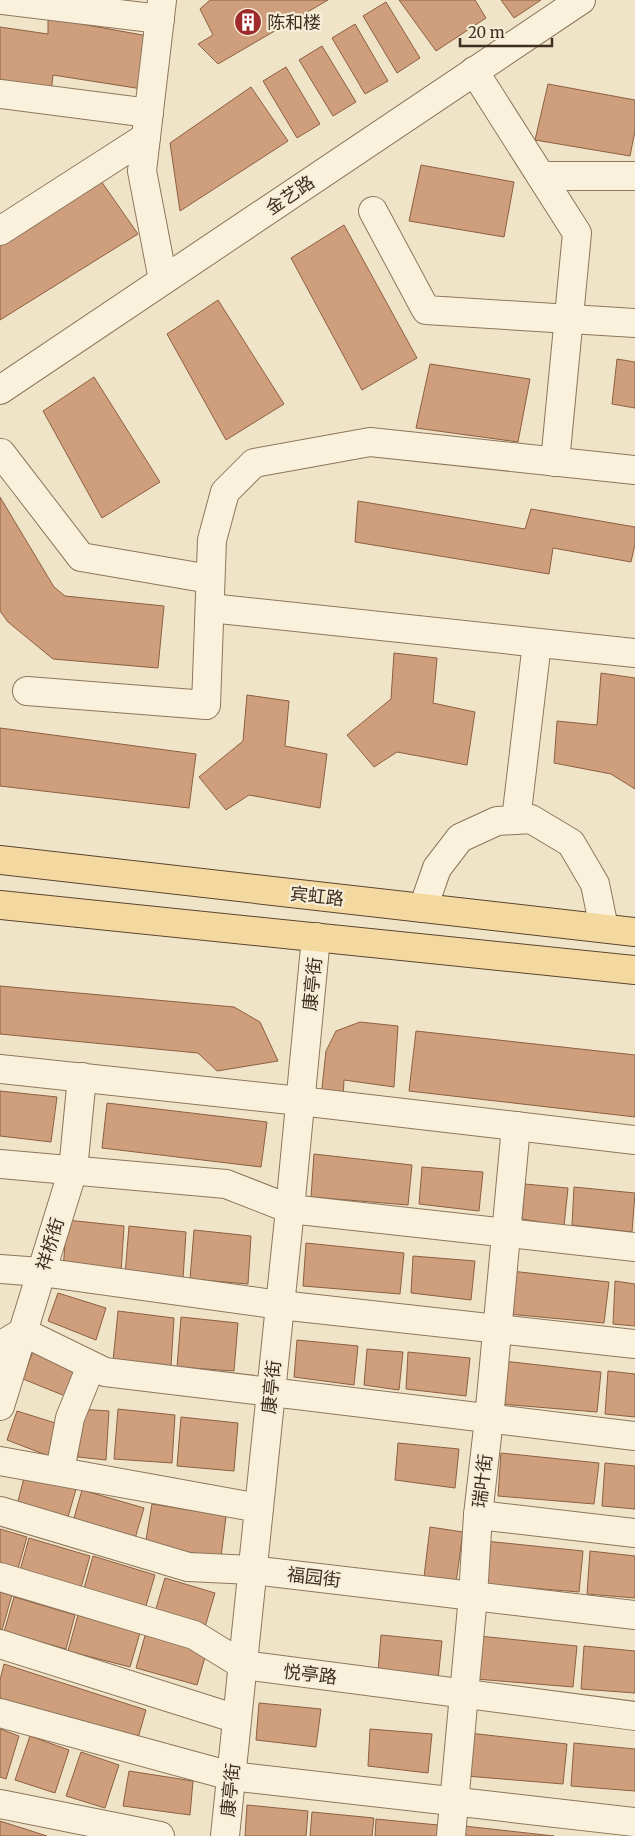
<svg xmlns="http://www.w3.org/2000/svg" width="635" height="1836" viewBox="0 0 635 1836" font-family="Merriweather,'Noto Sans SC',serif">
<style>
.building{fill:#cf9f7d;stroke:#8d5f41}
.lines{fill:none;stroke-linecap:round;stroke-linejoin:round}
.minor-casing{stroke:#8d765c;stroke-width:30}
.major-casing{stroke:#5b4430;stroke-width:30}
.minor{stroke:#faf1dc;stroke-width:28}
.major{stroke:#f3d9a0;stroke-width:28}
.labels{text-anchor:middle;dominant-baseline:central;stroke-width:4.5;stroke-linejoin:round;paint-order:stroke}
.poi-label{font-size:18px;fill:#3d2e20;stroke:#f7eed8;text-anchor:start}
.street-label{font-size:18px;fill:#3d2e20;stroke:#f7eed8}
</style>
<rect width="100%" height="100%" fill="#f0e4c8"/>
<!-- building -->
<g class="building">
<polygon points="210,0 328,0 218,64 198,44 213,35 200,9"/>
<polygon points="399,0 475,0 486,18 436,51"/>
<polygon points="501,0 541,0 514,18"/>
<polygon points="386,2 420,58 397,73 363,16"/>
<polygon points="48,18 148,36 142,89 53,75 51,93 0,85 0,27 48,34"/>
<polygon points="355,24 388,81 365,94 332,38"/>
<polygon points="322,46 356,102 333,116 299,60"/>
<polygon points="286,67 320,124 297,138 263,81"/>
<polygon points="548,84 635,100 635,131 630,156 535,140"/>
<polygon points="251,87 288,141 180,211 170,143"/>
<polygon points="421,165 514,182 504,237 409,221"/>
<polygon points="101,181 138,234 0,320 0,245"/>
<polygon points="344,225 417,358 362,390 291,258"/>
<polygon points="218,300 284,404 226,440 167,334"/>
<polygon points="617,359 635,362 635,408 612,404"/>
<polygon points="430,364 530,379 518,442 416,428"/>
<polygon points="94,377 160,482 102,518 43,411"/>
<polygon points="0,497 54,587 65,596 164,606 158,668 53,659 8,622 0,611"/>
<polygon points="358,501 525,529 531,509 635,527 635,544 631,562 553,548 549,574 355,542"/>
<polygon points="394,653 437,658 433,703 475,712 467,765 397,752 374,767 347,735 391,699"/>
<polygon points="601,673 635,678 635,789 611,774 554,763 557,721 597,725"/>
<polygon points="247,695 289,701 285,746 327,754 320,808 249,795 226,810 199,777 243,741"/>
<polygon points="0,728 196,754 189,808 0,786"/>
<polygon points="0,986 234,1007 260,1022 278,1061 217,1071 198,1053 0,1034"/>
<polygon points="360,1022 398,1026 394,1087 344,1080 343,1100 321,1097 326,1051 336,1031"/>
<polygon points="416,1031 635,1055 635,1117 409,1091"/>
<polygon points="0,1091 57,1097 51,1142 0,1136"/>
<polygon points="107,1103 267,1122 261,1167 102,1148"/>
<polygon points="314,1154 412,1165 408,1205 311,1197"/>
<polygon points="422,1167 483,1172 479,1211 419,1204"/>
<polygon points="525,1184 568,1188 564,1226 522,1219"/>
<polygon points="574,1187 635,1193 632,1232 572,1225"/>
<polygon points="67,1220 124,1226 121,1274 63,1269"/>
<polygon points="129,1226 186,1232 183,1279 125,1275"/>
<polygon points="194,1230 251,1236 248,1284 190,1279"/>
<polygon points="306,1243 404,1253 400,1294 303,1286"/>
<polygon points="413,1256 475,1261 471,1300 411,1293"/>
<polygon points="511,1271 609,1282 604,1323 508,1314"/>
<polygon points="615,1281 635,1284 635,1326 613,1324"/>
<polygon points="58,1293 106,1308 96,1340 48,1321"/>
<polygon points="118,1311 174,1318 171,1366 113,1361"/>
<polygon points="181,1317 238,1323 234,1371 177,1367"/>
<polygon points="297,1340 358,1346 354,1385 294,1377"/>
<polygon points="367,1349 403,1352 399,1390 364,1385"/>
<polygon points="33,1351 81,1365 70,1398 23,1379"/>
<polygon points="408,1352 470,1358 466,1396 406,1389"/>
<polygon points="503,1361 601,1372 597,1412 500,1404"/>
<polygon points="608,1371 635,1374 635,1417 605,1414"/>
<polygon points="79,1409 109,1411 106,1460 78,1457"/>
<polygon points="118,1409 175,1415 172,1463 114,1459"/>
<polygon points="17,1411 65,1426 54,1458 7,1440"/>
<polygon points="181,1417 238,1423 234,1471 177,1466"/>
<polygon points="398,1443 459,1449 455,1488 395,1480"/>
<polygon points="501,1453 599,1463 594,1504 498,1496"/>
<polygon points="605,1463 635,1466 635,1509 602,1506"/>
<polygon points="25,1474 76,1489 66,1524 16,1509"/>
<polygon points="82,1490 144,1508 134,1542 72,1525"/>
<polygon points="152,1504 226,1516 221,1557 145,1546"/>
<polygon points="430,1527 463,1532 456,1583 424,1577"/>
<polygon points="0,1529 27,1537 17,1572 0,1567"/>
<polygon points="29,1538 90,1556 80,1591 19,1574"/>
<polygon points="485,1541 583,1551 579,1592 482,1584"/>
<polygon points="590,1551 635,1556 635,1598 587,1594"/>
<polygon points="93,1556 155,1575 145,1609 83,1592"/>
<polygon points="165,1578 215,1593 205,1627 155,1612"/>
<polygon points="0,1592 12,1595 2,1630 0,1629"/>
<polygon points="14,1597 75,1615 66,1649 4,1632"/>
<polygon points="78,1615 140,1633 130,1667 68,1651"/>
<polygon points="146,1632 207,1650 197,1685 136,1668"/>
<polygon points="381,1635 442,1641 438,1679 378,1672"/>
<polygon points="479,1636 577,1646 573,1687 476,1679"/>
<polygon points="584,1646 635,1651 635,1693 581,1689"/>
<polygon points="4,1664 146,1710 136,1745 0,1699 0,1680"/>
<polygon points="259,1703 321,1709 316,1747 256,1740"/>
<polygon points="0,1729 19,1736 6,1779 0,1777"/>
<polygon points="370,1729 432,1734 428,1773 368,1766"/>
<polygon points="469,1733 567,1744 563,1784 466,1776"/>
<polygon points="30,1736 69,1750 55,1793 15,1780"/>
<polygon points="574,1743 635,1749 635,1791 571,1786"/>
<polygon points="81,1752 119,1765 105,1808 66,1796"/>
<polygon points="129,1771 193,1781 190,1815 123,1806"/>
<polygon points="247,1805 308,1811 306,1836 245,1836"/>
<polygon points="312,1812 374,1818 372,1836 310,1836"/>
<polygon points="376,1819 438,1825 437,1836 375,1836"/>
<polygon points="0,1821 47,1836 0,1836"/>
<polygon points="464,1826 554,1836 463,1836"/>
</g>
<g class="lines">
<!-- minor casing -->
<g class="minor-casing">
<g id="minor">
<polyline points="3,0 160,19"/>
<polyline points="162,0 142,171 163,280"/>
<polyline points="474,71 577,233 555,462"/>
<polyline points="0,94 149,113"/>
<polyline points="541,176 635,176"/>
<polyline points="373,211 426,310 635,323"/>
<polyline points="0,231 146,137"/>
<polyline points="0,390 581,0"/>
<polyline points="1,453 81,557 210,579"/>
<polyline points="210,608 635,653"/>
<polyline points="27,691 206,705 212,540 225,492 254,463 370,442 635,470"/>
<polyline points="516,820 537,643"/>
<polyline points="423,908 437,868 460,838 497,821 531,819 571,843 595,884 604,928"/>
<polyline points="0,1069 300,1101 635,1140"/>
<polyline points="0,1164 226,1184 290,1209 635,1247"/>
<polyline points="0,1269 41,1272 280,1305 635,1344"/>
<polyline points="0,1346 23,1332 105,1372 635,1436"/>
<polyline points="0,1406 73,1170 82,1077"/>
<polyline points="0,1461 259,1508"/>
<polyline points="60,1471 70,1418 91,1366"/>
<polyline points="0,1511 188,1567 252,1570 635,1615"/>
<polyline points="478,1515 635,1533"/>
<polyline points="0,1577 194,1635 243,1665 635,1716"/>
<polyline points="0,1644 237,1719"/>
<polyline points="0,1713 231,1776 635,1822"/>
<polyline points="0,1804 160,1836"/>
<polyline points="225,1836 290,1209 316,937"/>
<polyline points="451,1836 473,1596 478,1515 489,1419 516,1126"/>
</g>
</g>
<!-- major casing -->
<g class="major-casing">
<g id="major">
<polyline points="0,860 635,932"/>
<polyline points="0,905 635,970"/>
</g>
</g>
<!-- minor -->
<use href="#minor" class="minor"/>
<!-- major -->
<use href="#major" class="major"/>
</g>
<!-- icons -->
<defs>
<g id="building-disc" transform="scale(1.4375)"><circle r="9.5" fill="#9e2a2b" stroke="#f7eed8"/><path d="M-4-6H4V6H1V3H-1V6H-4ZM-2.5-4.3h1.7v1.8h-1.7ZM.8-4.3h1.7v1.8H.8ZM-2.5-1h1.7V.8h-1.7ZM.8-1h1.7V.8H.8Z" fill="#fff"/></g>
</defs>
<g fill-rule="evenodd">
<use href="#building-disc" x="248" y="22"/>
</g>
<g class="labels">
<!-- poi labels -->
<g class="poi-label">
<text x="267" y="22">陈和楼</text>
</g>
<!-- street labels -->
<g class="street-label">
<text transform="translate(290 195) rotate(-34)">金艺路</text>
<text transform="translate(317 896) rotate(6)">宾虹路</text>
<text transform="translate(312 984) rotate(-84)">康亭街</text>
<text transform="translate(50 1244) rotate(-73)">祥桥街</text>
<text transform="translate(271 1387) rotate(-84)">康亭街</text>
<text transform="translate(482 1481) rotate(-83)">瑞叶街</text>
<text transform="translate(314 1577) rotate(7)">福园街</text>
<text transform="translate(310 1674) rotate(7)">悦亭路</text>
<text transform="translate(230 1790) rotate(-84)">康亭街</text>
</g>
</g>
<!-- scale -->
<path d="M460 38v8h92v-8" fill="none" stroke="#3d2e20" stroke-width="2.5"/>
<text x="468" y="38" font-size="15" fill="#3d2e20" stroke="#f7eed8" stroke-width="4" paint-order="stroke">20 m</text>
</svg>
